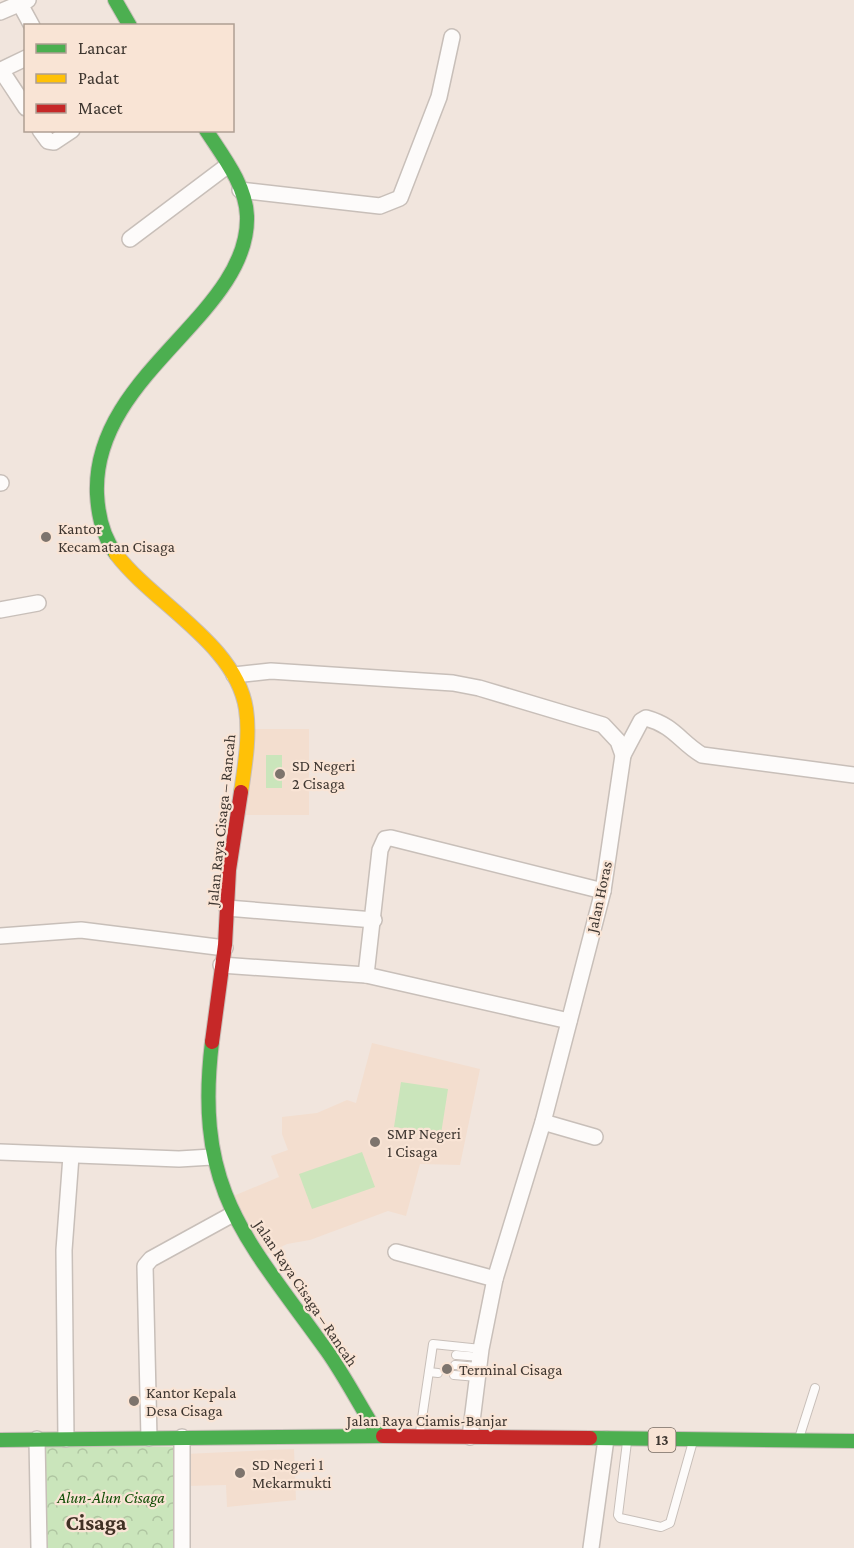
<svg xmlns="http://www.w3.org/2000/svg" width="854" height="1548" viewBox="0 0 854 1548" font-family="'Crimson Pro',serif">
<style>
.built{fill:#f3decf}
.park{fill:url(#park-crowns)}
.pitch{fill:#cae5bb}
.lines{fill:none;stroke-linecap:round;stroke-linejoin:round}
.lane-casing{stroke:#c8bfb9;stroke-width:10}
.street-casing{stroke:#c8bfb9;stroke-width:18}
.fast-casing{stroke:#c8bfb9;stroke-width:16}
.slow-casing{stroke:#c8bfb9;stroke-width:16}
.jam-casing{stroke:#c8bfb9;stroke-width:16}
.lane{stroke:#fdfbfa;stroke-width:8}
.street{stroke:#fdfbfa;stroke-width:15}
.fast{stroke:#4caf50;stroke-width:14}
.slow{stroke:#ffc107;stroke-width:14}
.jam{stroke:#c62828;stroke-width:14}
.poi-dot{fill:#7d746d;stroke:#f9e4d5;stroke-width:2}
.labels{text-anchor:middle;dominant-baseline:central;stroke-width:4.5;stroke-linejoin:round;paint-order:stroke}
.shield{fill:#f9e4d5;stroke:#776b62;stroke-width:1.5}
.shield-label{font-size:15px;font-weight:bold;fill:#3f3731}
.poi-label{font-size:16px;fill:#3f3731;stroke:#f9e4d5;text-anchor:start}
.street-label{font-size:16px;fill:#3f3731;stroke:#f9e4d5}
.park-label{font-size:16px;font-style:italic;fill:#124e06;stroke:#f9e4d5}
.district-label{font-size:22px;font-weight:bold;fill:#413125;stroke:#f9e4d5}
</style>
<defs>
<pattern id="park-crowns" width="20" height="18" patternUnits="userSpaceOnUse" patternTransform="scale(1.5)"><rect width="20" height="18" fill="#cae5bb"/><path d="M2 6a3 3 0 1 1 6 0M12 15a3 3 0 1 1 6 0" fill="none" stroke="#afc5a1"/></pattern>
</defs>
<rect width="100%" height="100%" fill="#f1e5dd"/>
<!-- built -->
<g class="built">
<polygon points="254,729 309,729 309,815 244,815"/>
<polygon points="372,1043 480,1069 460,1165 420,1164 406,1216 388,1211 310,1240 287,1244 265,1255 231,1197 279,1177 271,1156 288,1150 282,1134 282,1117 317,1113 347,1100 356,1103"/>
<polygon points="294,1449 296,1500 227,1507 226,1485 186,1486 185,1454"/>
</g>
<!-- park -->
<polygon class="park" points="42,1446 179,1447 177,1548 44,1548"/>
<!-- pitch -->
<g class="pitch">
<rect x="266" y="755" width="16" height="33"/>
<polygon points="401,1082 448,1089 441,1134 394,1127"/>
<polygon points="362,1152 375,1187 312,1209 299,1174"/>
</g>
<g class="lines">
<!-- lane casing -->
<g class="lane-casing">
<g id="lane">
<polyline points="456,1355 480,1357"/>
<polyline points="455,1365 478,1367"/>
<polyline points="429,1372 438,1373"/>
<polyline points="454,1375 477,1377"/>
<polyline points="420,1432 433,1344 481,1349"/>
<polyline points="800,1435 815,1388"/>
<polyline points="627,1442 618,1515 620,1518 661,1527 670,1523 692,1445"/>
</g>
</g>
<!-- street casing -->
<g class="street-casing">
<g id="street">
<polyline points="20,4 32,26"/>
<polyline points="0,12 28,0"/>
<polyline points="26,58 1,70 26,108"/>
<polyline points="40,130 48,141 54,142 72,130"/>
<polyline points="240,190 380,206 400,198 439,97 452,37"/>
<polyline points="130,239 227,166"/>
<polyline points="0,483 1,483"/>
<polyline points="0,610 38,603"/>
<polyline points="234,675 271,671 453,683 479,688 603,725 618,741 623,755 603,891 543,1122 495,1279 481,1349 470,1437"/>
<path d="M623 755 641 721 646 718C675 726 680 742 702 755L854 775"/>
<polyline points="227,908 374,920"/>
<polyline points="0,936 81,930 225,948"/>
<polyline points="221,965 366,975 569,1021"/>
<polyline points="366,975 380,850 385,839 391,838 603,891"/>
<polyline points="543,1122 595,1137"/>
<polyline points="0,1152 179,1159 212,1157"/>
<polyline points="396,1252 495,1279"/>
<polyline points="182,1437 182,1548"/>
<polyline points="149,1438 145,1266 151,1259 233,1214"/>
<polyline points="37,1439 39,1548"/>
<polyline points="66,1439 64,1250 71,1156"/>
<polyline points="591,1548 606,1439"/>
</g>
</g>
<!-- fast casing -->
<g class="fast-casing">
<g id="fast">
<polyline points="115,0 130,26"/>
<path d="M116 554C103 537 98 514 97 494 92 374 250 315 247 216 246 185 222 155 206 130"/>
<path d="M212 1042C194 1191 246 1238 327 1351 346 1378 361 1408 379 1436"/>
<polyline points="590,1438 854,1441"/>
<polyline points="0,1440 383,1436"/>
</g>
</g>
<!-- slow casing -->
<g class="slow-casing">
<path id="slow" d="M116 554C154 604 236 644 246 709 250 736 245 765 241 792"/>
</g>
<!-- jam casing -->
<g class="jam-casing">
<g id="jam">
<polyline points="212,1042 225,945 229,870 241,792"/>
<polyline points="383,1436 590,1438"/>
</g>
</g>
<!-- lane -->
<use href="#lane" class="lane"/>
<!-- street -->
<use href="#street" class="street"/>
<!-- fast -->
<use href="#fast" class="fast"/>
<!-- slow -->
<use href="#slow" class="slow"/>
<!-- jam -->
<use href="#jam" class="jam"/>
</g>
<!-- markers -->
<g class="poi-dot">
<circle cx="46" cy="537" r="6"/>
<circle cx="280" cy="774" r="6"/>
<circle cx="375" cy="1142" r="6"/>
<circle cx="447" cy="1369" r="6"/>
<circle cx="134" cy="1401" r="6"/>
<circle cx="240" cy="1473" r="6"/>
</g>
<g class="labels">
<!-- shield labels -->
<rect class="shield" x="648.5" y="1428" width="27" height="24" rx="4.5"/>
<g class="shield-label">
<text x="662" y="1440">13</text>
</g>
<!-- poi labels -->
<g class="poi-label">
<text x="58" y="528">Kantor<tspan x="58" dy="18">Kecamatan Cisaga</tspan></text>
<text x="292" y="765">SD Negeri<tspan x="292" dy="18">2 Cisaga</tspan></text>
<text x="387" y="1133">SMP Negeri<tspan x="387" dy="18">1 Cisaga</tspan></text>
<text x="459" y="1369">Terminal Cisaga</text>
<text x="146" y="1392">Kantor Kepala<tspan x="146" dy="18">Desa Cisaga</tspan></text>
<text x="252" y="1464">SD Negeri 1<tspan x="252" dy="18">Mekarmukti</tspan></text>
</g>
<!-- street labels -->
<g class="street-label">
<text transform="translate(221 820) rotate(-84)">Jalan Raya Cisaga – Rancah</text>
<text transform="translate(599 897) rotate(-78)">Jalan Horas</text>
<text transform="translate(306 1293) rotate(56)">Jalan Raya Cisaga – Rancah</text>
<text x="427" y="1420">Jalan Raya Ciamis-Banjar</text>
</g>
<!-- park labels -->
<g class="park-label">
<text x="111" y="1497">Alun-Alun Cisaga</text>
</g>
<!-- district labels -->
<g class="district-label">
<text x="96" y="1522">Cisaga</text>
</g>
</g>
<!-- legend -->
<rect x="24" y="24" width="210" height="108" fill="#f9e4d5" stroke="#af9f93" stroke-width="1.5"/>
<rect x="36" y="44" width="30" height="9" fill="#4caf50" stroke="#af9f93" stroke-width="1.5"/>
<text x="78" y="54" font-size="18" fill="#3f3731">Lancar</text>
<rect x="36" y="74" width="30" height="9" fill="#ffc107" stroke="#af9f93" stroke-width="1.5"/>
<text x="78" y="84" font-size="18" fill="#3f3731">Padat</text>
<rect x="36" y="104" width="30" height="9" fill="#c62828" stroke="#af9f93" stroke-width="1.5"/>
<text x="78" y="114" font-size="18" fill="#3f3731">Macet</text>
</svg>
